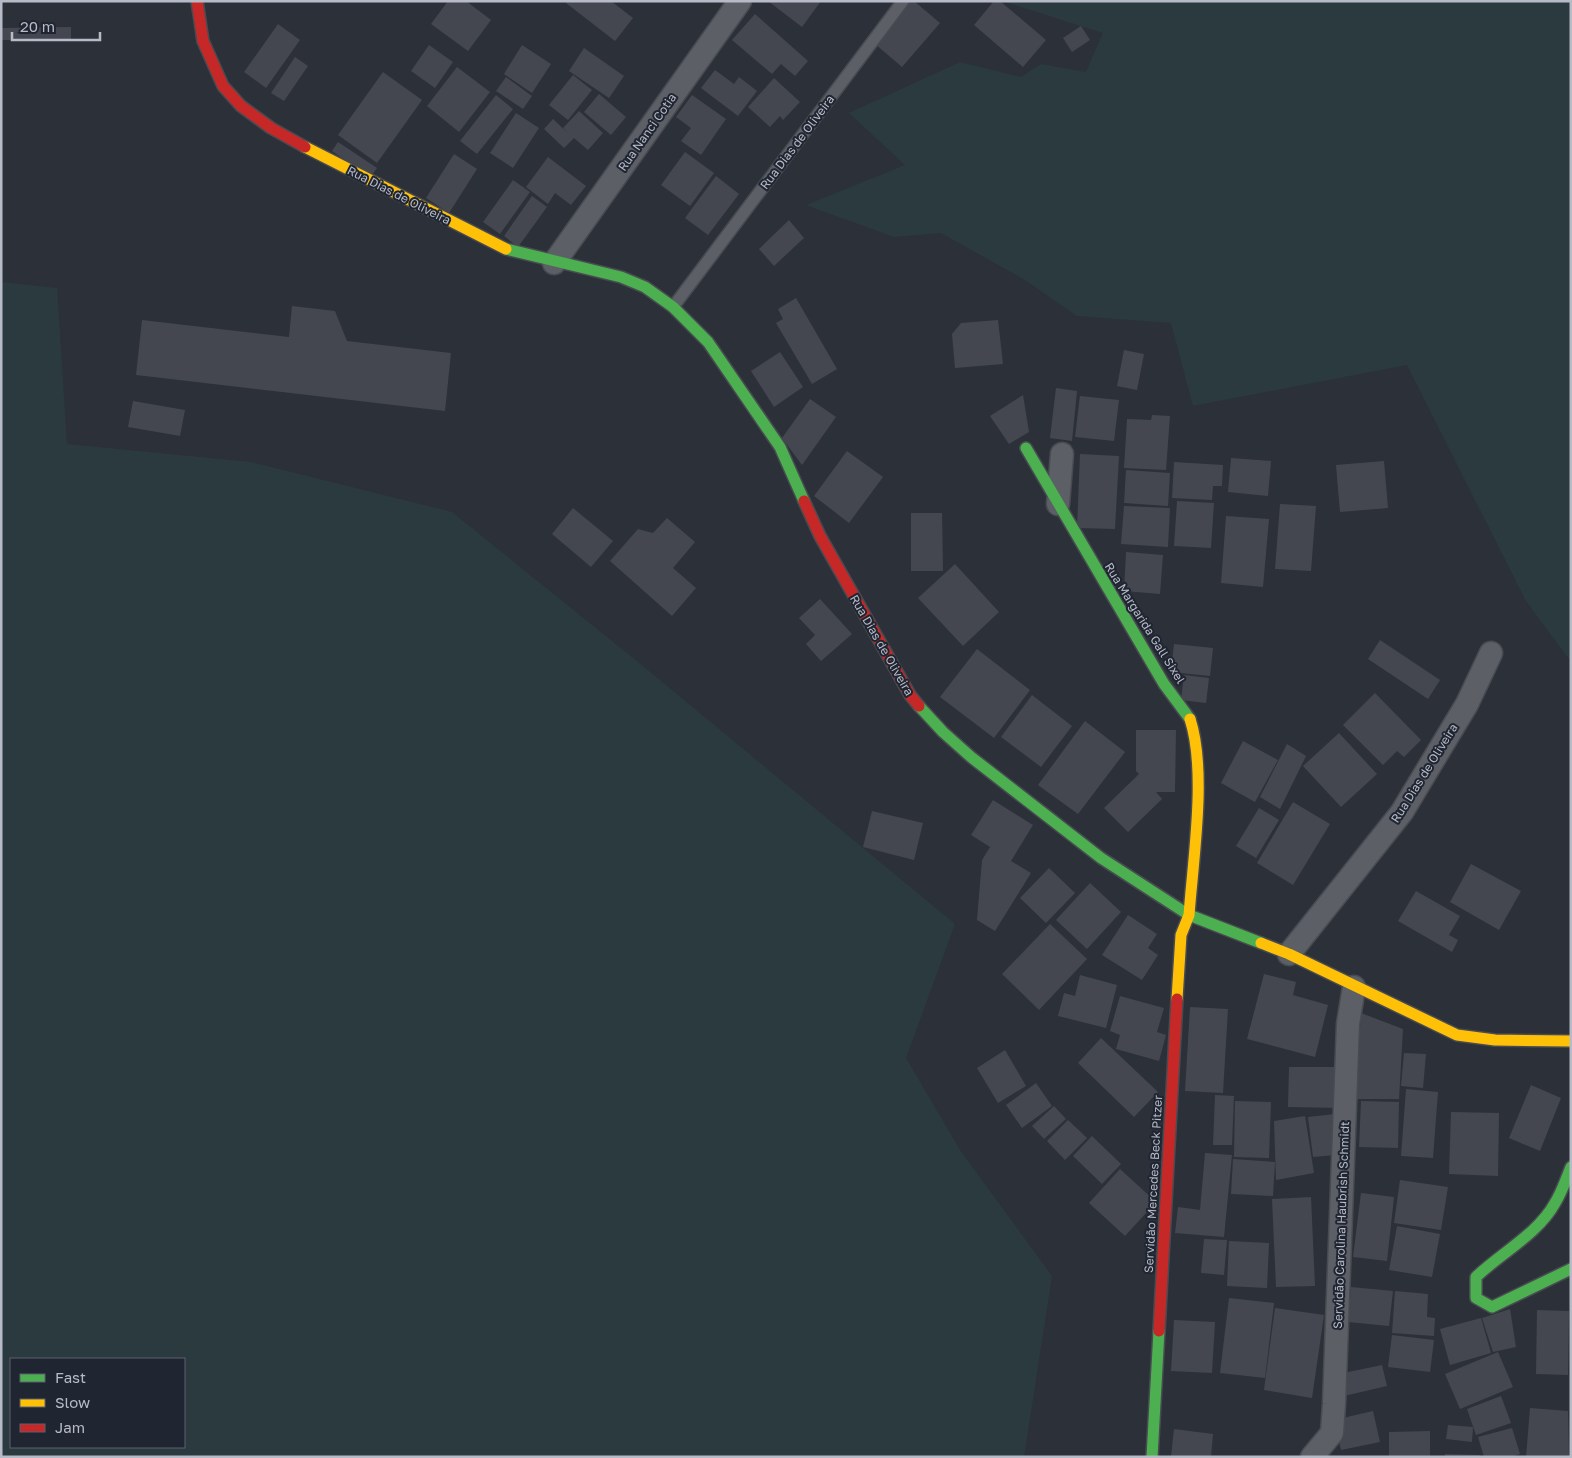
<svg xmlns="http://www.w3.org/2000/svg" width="1572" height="1458" viewBox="0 0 1572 1458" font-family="'Golos Text',sans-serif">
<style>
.green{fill:#2a3a3e;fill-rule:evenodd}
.building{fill:#44474f}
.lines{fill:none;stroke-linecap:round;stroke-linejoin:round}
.lane-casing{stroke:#484b51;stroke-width:14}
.street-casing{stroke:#484b51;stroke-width:25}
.fast-casing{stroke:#484b51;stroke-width:14}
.slow-casing{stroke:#484b51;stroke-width:14}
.jam-casing{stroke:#484b51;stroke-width:14}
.lane{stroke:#5c5f66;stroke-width:11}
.street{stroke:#5c5f66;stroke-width:22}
.fast{stroke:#4caf50;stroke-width:11}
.slow{stroke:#ffc107;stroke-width:11}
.jam{stroke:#c62828;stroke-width:11}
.labels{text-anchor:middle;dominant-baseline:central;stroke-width:4;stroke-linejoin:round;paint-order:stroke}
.street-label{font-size:12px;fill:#b7bbc8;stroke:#202532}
</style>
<rect width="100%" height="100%" fill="#2c3038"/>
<!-- green -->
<g class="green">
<polygon points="1002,1 1571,1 1571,662 1526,601 1407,365 1193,406 1171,323 1077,316 1025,280 941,233 894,237 806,205 905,165 849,113 960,62 1021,77 1041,64 1086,72 1103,33"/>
<path d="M1 282 57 288 67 444 251 462 452 512 638 662 955 924 906 1058 960 1150 1052 1276 1024 1457H1ZM11 1359H184V1447H11Z"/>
</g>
<!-- building -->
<g class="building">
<polygon points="448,1 466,1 491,20 468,51 431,24"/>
<polygon points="567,1 611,1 633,18 615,41 566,3"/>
<polygon points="768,1 821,1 802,27"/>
<polygon points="909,1 914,1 940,23 902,67 874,43"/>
<polygon points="994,1 1000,1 1046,40 1023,67 974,25"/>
<polygon points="755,14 808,61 795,76 781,64 772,74 732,40"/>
<polygon points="278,24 300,40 266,88 244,72"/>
<polygon points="1081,26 1090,40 1072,52 1063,38"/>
<polygon points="71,27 71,40 1,40 1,28"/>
<polygon points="429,45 453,62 435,88 411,71"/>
<polygon points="522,45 551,64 532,93 504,74"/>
<polygon points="584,48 624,76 609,98 569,71"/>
<polygon points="295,57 308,66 284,101 271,93"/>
<polygon points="457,67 490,92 459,132 427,106"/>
<polygon points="715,70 734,84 739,77 757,91 738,116 701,88"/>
<polygon points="383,72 422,100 377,163 338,135"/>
<polygon points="573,75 592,90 568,120 549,105"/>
<polygon points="506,77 532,96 523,109 496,91"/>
<polygon points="774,78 800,102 783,120 780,116 770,127 748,107"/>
<polygon points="599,94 626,117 611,135 584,112"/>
<polygon points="496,95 513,109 477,154 460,141"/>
<polygon points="692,95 726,119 701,155 681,141 691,128 676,117"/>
<polygon points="579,111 603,133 588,150 574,138 564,148 544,129 553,119 572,137 563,128"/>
<polygon points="516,113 539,128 513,168 490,153"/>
<polygon points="338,142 377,168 370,178 332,151"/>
<polygon points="685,152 714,173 690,206 661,185"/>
<polygon points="454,154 477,169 449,213 426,198"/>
<polygon points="548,157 586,186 571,205 555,193 548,204 526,187"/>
<polygon points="716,176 739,194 708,235 685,218"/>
<polygon points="513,180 530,192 500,234 483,222"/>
<polygon points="532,196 547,207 518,247 504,236"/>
<polygon points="789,220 804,238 774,266 759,249"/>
<polygon points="796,298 837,369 812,384 776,323 783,319 778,309"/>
<polygon points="292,306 335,311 347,341 451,353 445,411 136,375 142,320 289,337"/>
<polygon points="998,320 1003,364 955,368 952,334 961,323"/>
<polygon points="1124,350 1144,354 1137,390 1117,386"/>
<polygon points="780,352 803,387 774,407 751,371"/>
<polygon points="1056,388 1077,391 1072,441 1050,438"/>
<polygon points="1023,395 1029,432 1009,444 990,416"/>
<polygon points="1080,396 1119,400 1114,441 1075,437"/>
<polygon points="810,399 836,417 802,465 782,438"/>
<polygon points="133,401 185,410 180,436 128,427"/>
<polygon points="1152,415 1170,416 1166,470 1124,468 1127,419 1151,420"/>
<polygon points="847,451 883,477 849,523 814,496"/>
<polygon points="1080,454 1119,456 1115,529 1077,528"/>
<polygon points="1231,458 1271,461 1268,496 1228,492"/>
<polygon points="1384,461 1388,508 1340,512 1336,465"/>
<polygon points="1174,462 1223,465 1222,486 1213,486 1212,500 1172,498"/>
<polygon points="1126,470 1170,473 1168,506 1124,503"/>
<polygon points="1177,501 1214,503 1211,548 1174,546"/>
<polygon points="1280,504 1316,506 1311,571 1275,569"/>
<polygon points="1124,506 1170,508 1168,547 1121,544"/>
<polygon points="573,508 613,541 591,567 552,534"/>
<polygon points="911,513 942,513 943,571 911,571"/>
<polygon points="1226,516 1269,519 1263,587 1221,583"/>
<polygon points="667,518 695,542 673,568 696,588 672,616 610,561 638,529 653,533"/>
<polygon points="1126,552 1163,555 1160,594 1124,591"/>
<polygon points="955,564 999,612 963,646 918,598"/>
<polygon points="820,599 852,634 821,661 806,644 815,635 799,618"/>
<polygon points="1380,640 1440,680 1428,699 1368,659"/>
<polygon points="1174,644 1213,648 1210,676 1171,672"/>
<polygon points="977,649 1030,690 994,738 940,697"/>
<polygon points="1184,675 1209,678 1206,703 1181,700"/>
<polygon points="1375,693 1421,740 1404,757 1397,751 1383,765 1343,725"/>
<polygon points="1032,695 1072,726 1041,767 1001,737"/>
<polygon points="1085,721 1125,752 1078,814 1038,785"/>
<polygon points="1136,730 1176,730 1175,792 1156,792 1150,785 1162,799 1128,832 1104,808 1139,774 1136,771"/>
<polygon points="1339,733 1377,774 1341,807 1303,766"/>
<polygon points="1243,741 1278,760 1255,802 1221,783"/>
<polygon points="1287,744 1306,756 1280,809 1260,797"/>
<polygon points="993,800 1033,825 1011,861 1031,873 995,931 977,920 982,860 990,847 971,835"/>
<polygon points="1293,802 1330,824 1293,885 1257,863"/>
<polygon points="1259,808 1279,820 1256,858 1236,846"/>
<polygon points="872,811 923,823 914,860 863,847"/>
<polygon points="1471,864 1521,891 1499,930 1450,902"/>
<polygon points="1049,868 1075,893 1046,923 1020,898"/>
<polygon points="1090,883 1121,912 1087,949 1056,920"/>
<polygon points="1416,891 1460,916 1449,935 1458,940 1452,952 1398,921"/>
<polygon points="1128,915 1157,934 1148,948 1158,955 1142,980 1102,955"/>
<polygon points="1050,924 1087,959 1039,1010 1002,974"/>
<polygon points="1264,974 1296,982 1293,995 1328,1005 1315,1057 1247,1039"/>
<polygon points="1080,975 1117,985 1106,1028 1058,1016 1064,993 1075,996"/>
<polygon points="1120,996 1164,1008 1157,1032 1166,1035 1159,1061 1116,1049 1120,1035 1110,1031"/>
<polygon points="1190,1007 1228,1009 1223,1093 1185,1091"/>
<polygon points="1361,1013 1403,1029 1399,1099 1356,1099"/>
<polygon points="1101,1038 1158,1092 1134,1117 1078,1063"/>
<polygon points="1005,1050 1026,1086 998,1103 977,1068"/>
<polygon points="1404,1053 1426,1054 1423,1088 1401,1086"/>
<polygon points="1289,1067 1342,1067 1342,1108 1288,1107"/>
<polygon points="1036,1083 1052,1106 1022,1128 1006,1105"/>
<polygon points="1531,1085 1561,1098 1540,1151 1509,1138"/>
<polygon points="1406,1089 1438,1092 1433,1158 1401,1156"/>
<polygon points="1215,1095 1234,1096 1232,1145 1213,1145"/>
<polygon points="1235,1101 1271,1102 1269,1158 1234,1157"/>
<polygon points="1361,1101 1399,1102 1398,1148 1359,1147"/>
<polygon points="1054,1106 1066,1119 1044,1139 1032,1126"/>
<polygon points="1451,1112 1499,1113 1498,1176 1449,1174"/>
<polygon points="1335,1114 1336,1155 1313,1157 1308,1117"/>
<polygon points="1305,1116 1314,1173 1276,1180 1274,1121"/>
<polygon points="1068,1120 1087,1138 1065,1160 1047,1141"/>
<polygon points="1092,1136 1121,1164 1102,1184 1073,1156"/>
<polygon points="1205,1153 1232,1155 1224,1237 1175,1233 1178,1207 1200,1210"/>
<polygon points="1233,1159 1275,1162 1273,1196 1231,1194"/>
<polygon points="1120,1169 1156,1202 1125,1236 1089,1203"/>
<polygon points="1400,1180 1448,1187 1441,1230 1394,1223"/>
<polygon points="1361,1193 1394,1197 1387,1261 1353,1257"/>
<polygon points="1311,1197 1315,1286 1276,1287 1272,1199"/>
<polygon points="1397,1226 1440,1234 1432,1277 1389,1270"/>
<polygon points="1204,1239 1227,1240 1224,1275 1201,1273"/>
<polygon points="1229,1241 1269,1243 1267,1288 1227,1286"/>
<polygon points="1351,1287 1393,1291 1389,1326 1348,1322"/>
<polygon points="1395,1291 1428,1294 1427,1317 1435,1318 1434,1336 1392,1333"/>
<polygon points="1229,1298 1274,1303 1265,1378 1220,1373"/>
<polygon points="1275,1308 1324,1315 1312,1398 1264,1390"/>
<polygon points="1510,1309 1516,1347 1493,1352 1482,1318"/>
<polygon points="1537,1310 1569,1311 1568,1375 1536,1374"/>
<polygon points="1481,1318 1491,1353 1450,1365 1440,1329"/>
<polygon points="1174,1320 1215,1322 1212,1373 1171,1371"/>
<polygon points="1392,1335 1434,1340 1430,1372 1388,1367"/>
<polygon points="1498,1352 1513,1387 1460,1409 1445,1374"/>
<polygon points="1382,1365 1387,1386 1344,1396 1339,1374"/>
<polygon points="1501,1396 1511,1423 1476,1435 1467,1409"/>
<polygon points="1530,1408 1568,1411 1569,1457 1526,1457"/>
<polygon points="1373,1411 1380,1442 1341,1450 1334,1420"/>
<polygon points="1448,1425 1473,1427 1472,1442 1446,1439"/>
<polygon points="1512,1428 1520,1454 1511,1457 1484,1457 1478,1437"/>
<polygon points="1174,1429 1213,1434 1211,1457 1171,1457"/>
<polygon points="1430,1431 1430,1457 1389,1457 1389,1432"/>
<polygon points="1445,1454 1480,1455 1480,1457 1445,1457"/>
</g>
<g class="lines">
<!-- lane casing -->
<g class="lane-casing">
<polyline id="lane" points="673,307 903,1"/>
</g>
<!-- street casing -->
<g class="street-casing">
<g id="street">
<polyline points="554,263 740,1"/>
<polyline points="1058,504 1062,454"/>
<polyline points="1289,954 1402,812 1467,704 1491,653"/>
<polyline points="1312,1457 1332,1433 1334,1404 1348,1024 1354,987"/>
</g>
</g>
<!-- fast casing -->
<g class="fast-casing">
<g id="fast">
<polyline points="506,249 621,277 645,287 673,307 708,342 780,447 804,501"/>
<polyline points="1026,448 1164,684 1190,719"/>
<polyline points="919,706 943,732 971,757 1101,858 1189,915 1261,943"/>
<path d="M1571 1167C1566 1179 1562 1192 1555 1203 1538 1234 1501 1253 1476 1277V1298L1492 1307 1571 1269"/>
<polyline points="1152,1457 1159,1331"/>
</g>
</g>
<!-- slow casing -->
<g class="slow-casing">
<g id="slow">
<polyline points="305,147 506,249"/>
<polyline points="1261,943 1289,954 1457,1035 1495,1040 1571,1041"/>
<path d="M1177 999 1181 935 1189 915C1193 859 1207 771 1190 719"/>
</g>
</g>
<!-- jam casing -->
<g class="jam-casing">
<g id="jam">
<polyline points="197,1 203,41 223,86 241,106 271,128 305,147"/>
<polyline points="804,501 820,536 910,695 919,706"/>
<polyline points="1159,1331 1177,999"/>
</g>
</g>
<!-- lane -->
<use href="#lane" class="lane"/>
<!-- street -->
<use href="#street" class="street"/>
<!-- fast -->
<use href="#fast" class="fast"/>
<!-- slow -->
<use href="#slow" class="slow"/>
<!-- jam -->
<use href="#jam" class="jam"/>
</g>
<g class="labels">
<!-- street labels -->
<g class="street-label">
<text transform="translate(647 132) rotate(-55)">Rua Nanci Cotia</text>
<text transform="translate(797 142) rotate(-53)">Rua Dias de Oliveira</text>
<text transform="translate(399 195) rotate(27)">Rua Dias de Oliveira</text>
<text transform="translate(1145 623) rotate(58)">Rua Margarida Gall Sixel</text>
<text transform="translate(882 645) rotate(60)">Rua Dias de Oliveira</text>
<text transform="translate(1424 773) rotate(-58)">Rua Dias de Oliveira</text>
<text transform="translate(1153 1184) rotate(-87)">Servidão Mercedes Beck Pitzer</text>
<text transform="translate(1341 1225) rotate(-88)">Servidão Carolina Haubrish Schmidt</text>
</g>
</g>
<!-- border -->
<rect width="1572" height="1458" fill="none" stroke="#b7bbc8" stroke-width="5"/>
<!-- legend -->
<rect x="10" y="1358" width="175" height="90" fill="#202532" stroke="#5c616e"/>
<rect x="20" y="1374" width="25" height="8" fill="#4caf50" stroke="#5c616e"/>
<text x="55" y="1383" font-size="15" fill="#b7bbc8">Fast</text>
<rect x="20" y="1399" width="25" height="8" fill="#ffc107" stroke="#5c616e"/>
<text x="55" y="1408" font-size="15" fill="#b7bbc8">Slow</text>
<rect x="20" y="1424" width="25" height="8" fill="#c62828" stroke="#5c616e"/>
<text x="55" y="1433" font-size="15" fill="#b7bbc8">Jam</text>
<!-- scale -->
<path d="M12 32v8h88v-8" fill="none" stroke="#b7bbc8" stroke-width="2.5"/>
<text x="20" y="32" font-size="15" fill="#b7bbc8" stroke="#202532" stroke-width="4" paint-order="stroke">20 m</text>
</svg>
